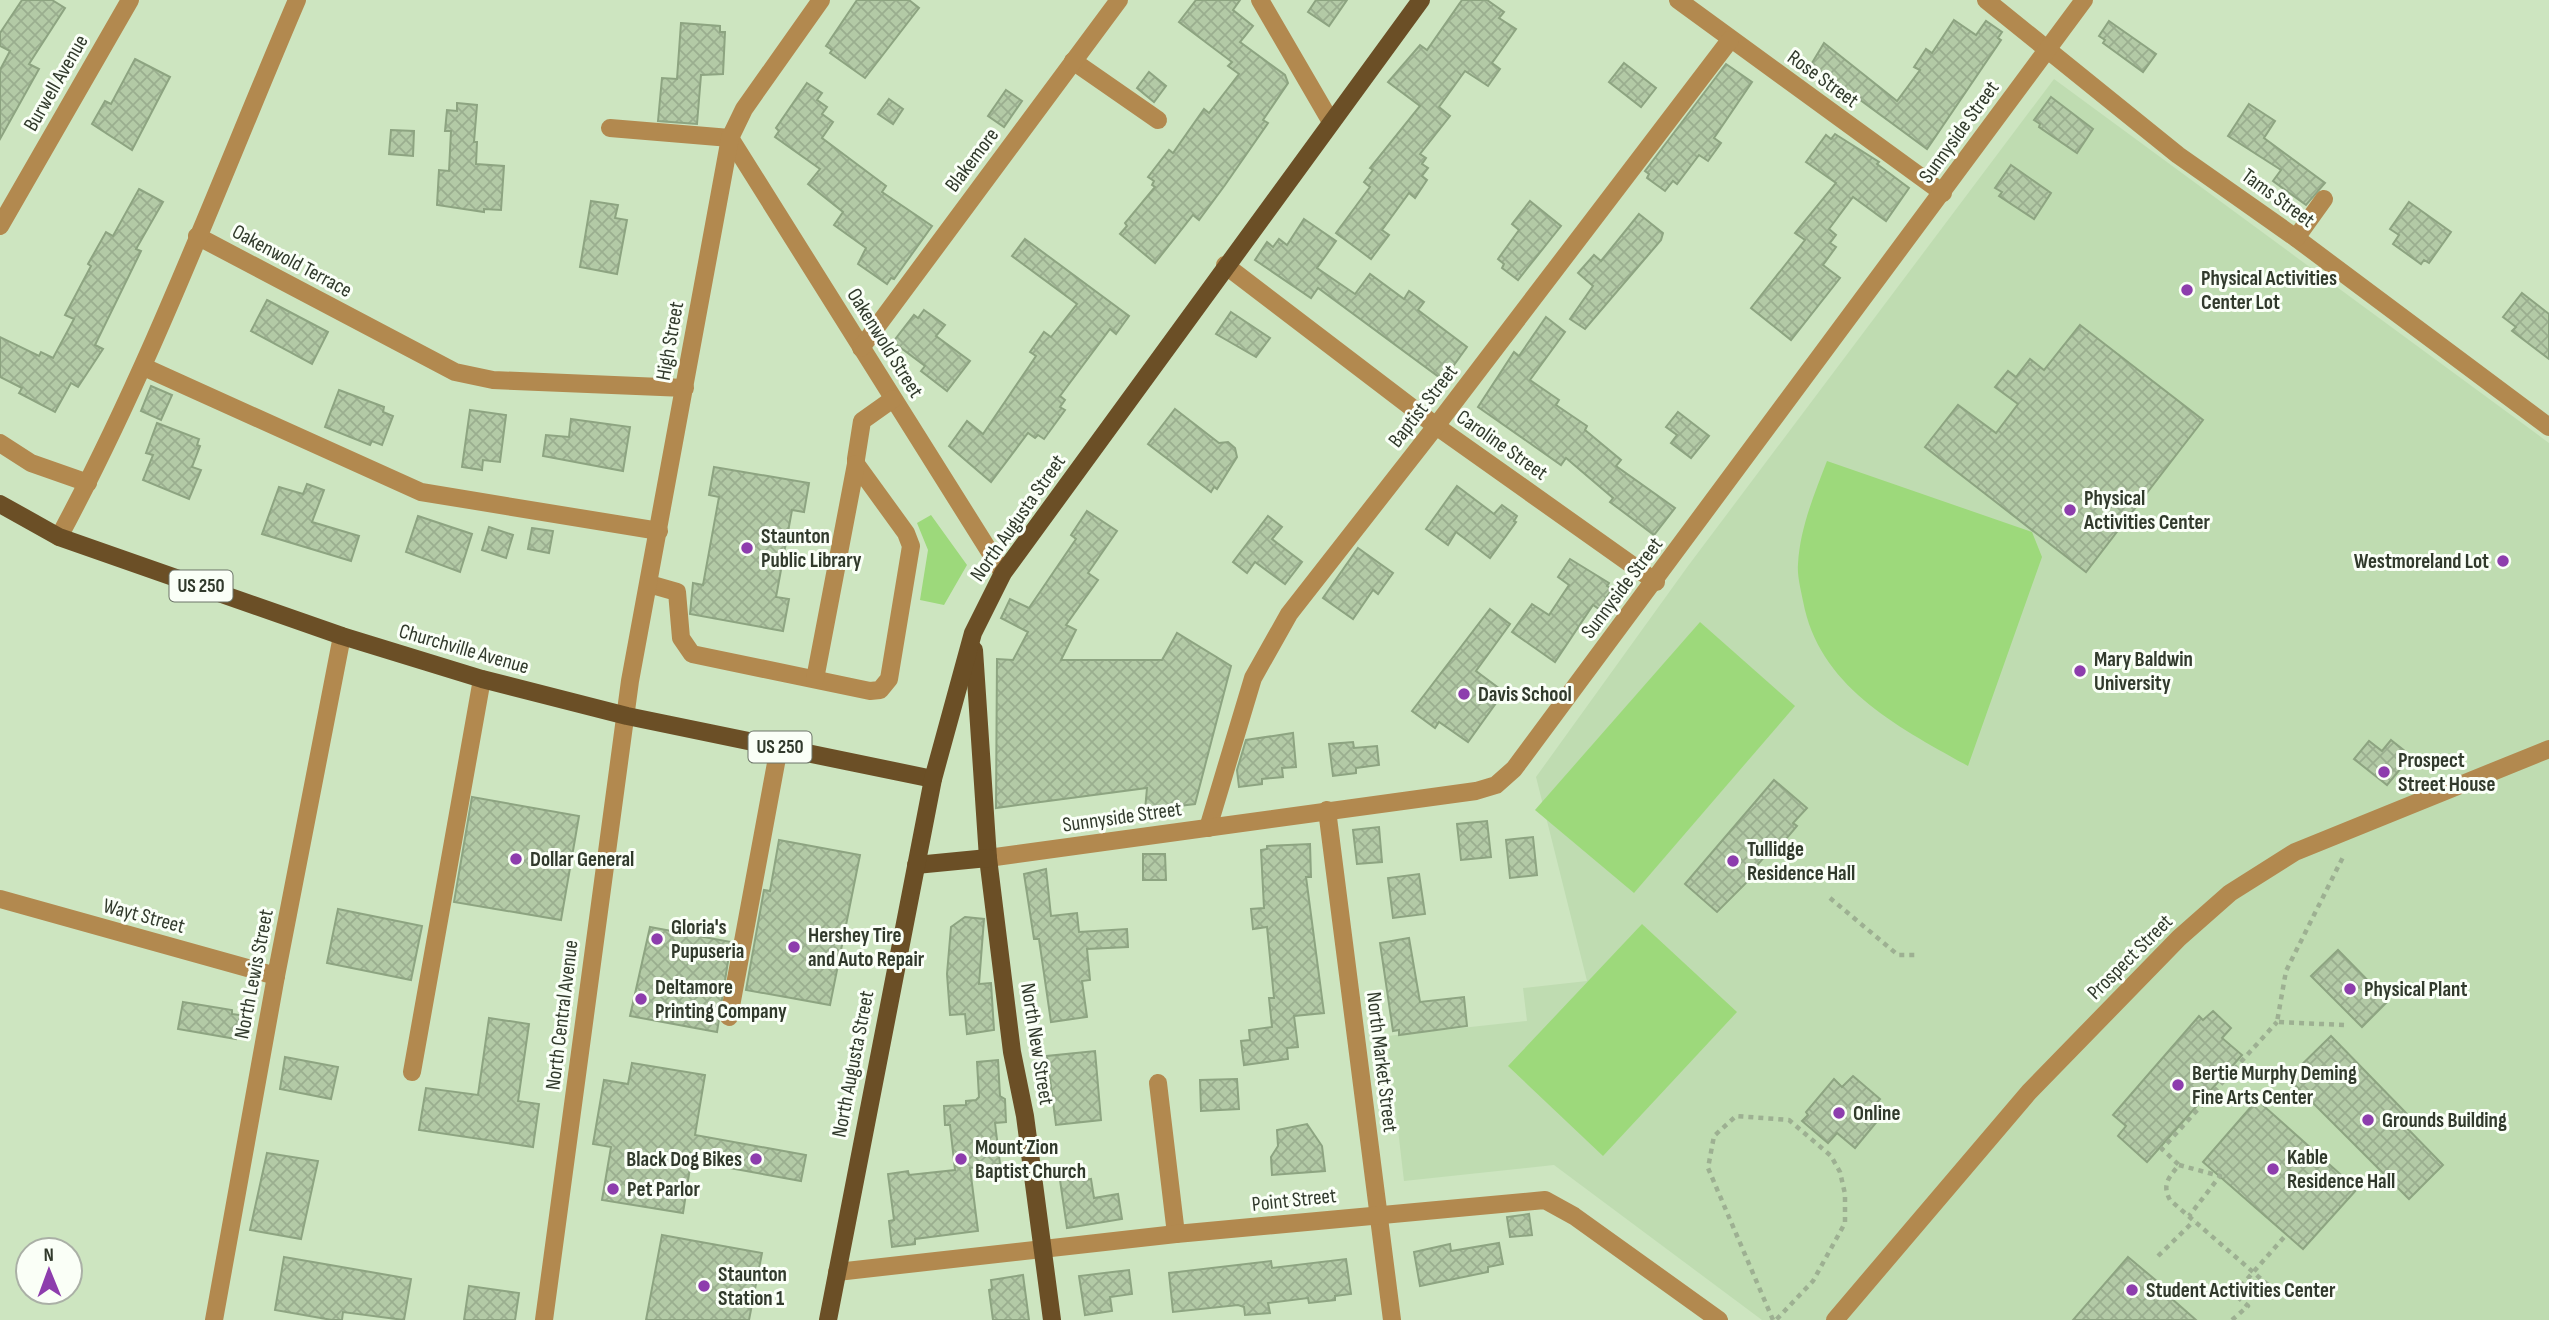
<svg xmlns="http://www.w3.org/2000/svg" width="2549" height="1320" viewBox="0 0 2549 1320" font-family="'Sofia Sans Condensed',sans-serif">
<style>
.built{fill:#bfdcb1}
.green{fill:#9dd97b}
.building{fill:url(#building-cross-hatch);stroke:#8da481;stroke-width:2}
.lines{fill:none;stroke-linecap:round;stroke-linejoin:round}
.path{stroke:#9db092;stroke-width:4.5;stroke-dasharray:5 5;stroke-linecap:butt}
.minor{stroke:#b2894f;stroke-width:18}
.major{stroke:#6b4f26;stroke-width:18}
.poi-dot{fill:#8d3dad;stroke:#fafff7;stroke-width:2.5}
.labels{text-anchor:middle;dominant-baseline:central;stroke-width:6;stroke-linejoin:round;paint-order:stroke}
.shield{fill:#fafff7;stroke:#6d7569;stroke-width:2}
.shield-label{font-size:19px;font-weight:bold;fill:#313a2c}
.street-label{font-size:21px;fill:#313a2c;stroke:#fafff7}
.poi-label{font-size:21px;font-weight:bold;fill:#313a2c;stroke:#fafff7;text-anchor:start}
</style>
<defs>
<pattern id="building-cross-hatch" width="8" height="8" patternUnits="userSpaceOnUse" patternTransform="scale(1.75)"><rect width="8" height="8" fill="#b3caa6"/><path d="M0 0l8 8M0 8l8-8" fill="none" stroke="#9aae8f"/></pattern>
</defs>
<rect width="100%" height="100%" fill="#cde5c0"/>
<!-- built -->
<polygon class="built" points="2054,79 2549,443 2549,1320 1762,1320 1554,1165 1404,1181 1387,1036 1527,1021 1523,988 1587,981 1536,777 1688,566"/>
<!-- green -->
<g class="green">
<path d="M1827 461 2032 532 2042 557 1968 766C1898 727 1819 687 1803 601 1801 590 1797 576 1798 564 1800 528 1814 495 1827 461Z"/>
<polygon points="931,515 967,565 944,605 920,600 928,550 917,523"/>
<polygon points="1700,622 1795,706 1634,893 1535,810"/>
<polygon points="1642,924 1737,1012 1603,1156 1508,1066"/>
</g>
<!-- building -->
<g class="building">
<polygon points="22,0 52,0 65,8 29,64 39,69 0,139 0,70 10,51 0,46 0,33"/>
<polygon points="857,0 909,0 919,8 865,78 830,53 832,50 826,46"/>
<polygon points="1196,0 1240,0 1233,10 1253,26 1240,42 1285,75 1288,83 1263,120 1268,123 1225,185 1199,220 1193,215 1155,263 1120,234 1127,226 1125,223 1155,187 1152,185 1154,181 1148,177 1169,150 1173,153 1204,109 1209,113 1239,74 1228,66 1232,62 1179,22"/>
<polygon points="1316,0 1347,0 1329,26 1308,12"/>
<polygon points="1462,0 1487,0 1504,12 1499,18 1516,29 1492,63 1500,69 1488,86 1465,71 1439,107 1450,116 1420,154 1426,158 1422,164 1428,168 1422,176 1427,180 1415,198 1409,193 1382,230 1389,235 1371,259 1336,233 1370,187 1364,182 1373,170 1370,168 1420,106 1388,82 1420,45 1427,50"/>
<polygon points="1954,20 1976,35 1986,21 2002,32 1998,38 2001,40 1927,149 1852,94 1845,104 1806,73 1824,43 1897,101 1920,70 1914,67 1926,49 1932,53"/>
<polygon points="2109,21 2156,54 2143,72 2103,43 2105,40 2099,36"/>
<polygon points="681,23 720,26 720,32 725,32 723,74 701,75 697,124 658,121 662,78 677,79"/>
<polygon points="135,59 170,77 132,150 92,124 105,101 111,104"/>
<polygon points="1624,63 1656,88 1641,107 1609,82"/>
<polygon points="1726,64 1752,82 1714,138 1721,143 1708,161 1699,155 1677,184 1673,181 1665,191 1647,178 1649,174 1645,171"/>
<polygon points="1149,72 1166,86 1154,102 1137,88"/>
<polygon points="807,83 822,93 817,100 827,107 822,114 833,122 822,138 886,186 882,192 932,226 894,279 891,278 887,284 858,264 866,248 834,225 843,212 808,184 820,169 775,137 779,131 776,128"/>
<polygon points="1006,90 1022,101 1004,127 988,116"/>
<polygon points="2051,97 2093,129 2077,153 2039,127 2040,124 2034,120"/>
<polygon points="889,99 903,109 893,124 878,114"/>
<polygon points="457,103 477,105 474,142 477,142 476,164 504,166 501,210 484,209 484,212 437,205 439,170 449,171 451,131 445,131 447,110 457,111"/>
<polygon points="2249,104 2275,121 2264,138 2325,183 2306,205 2273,181 2281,170 2228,136"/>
<polygon points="391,130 414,131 413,156 389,154"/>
<polygon points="1835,134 1879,162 1877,164 1909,188 1886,221 1853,197 1829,229 1836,235 1830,243 1836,247 1823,265 1840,278 1791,340 1751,308 1805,240 1795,233 1836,183 1806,162 1826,135 1831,139"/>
<polygon points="2011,165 2051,193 2034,219 1999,196 2002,192 1995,188"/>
<polygon points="139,189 163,202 136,249 141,251 95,345 103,349 78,387 71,383 55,412 19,393 22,388 0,377 0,337 39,356 41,352 53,358 74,319 65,315 91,266 88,264 106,232 113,236"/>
<polygon points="591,201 618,205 615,218 627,220 617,274 580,267"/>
<polygon points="1530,201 1561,226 1518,280 1502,268 1504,264 1498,259 1519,230 1512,224"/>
<polygon points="2409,202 2451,232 2429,263 2424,260 2421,264 2393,244 2399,235 2390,229"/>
<polygon points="1639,214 1663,233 1661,240 1585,329 1570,319 1593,286 1578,273 1594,255 1601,261"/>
<polygon points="1304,219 1336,241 1317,268 1355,294 1370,274 1404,299 1409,291 1424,302 1418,310 1467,347 1443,380 1318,288 1311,298 1255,260 1267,242 1273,247 1279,239 1287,245"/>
<polygon points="1025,239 1129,316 1116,334 1110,329 1060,396 1065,400 1060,407 1065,410 1044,439 1038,435 1035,438 1028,433 991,482 949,446 967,421 983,434 1036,356 1030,352 1044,332 1051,337 1077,304 1012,256"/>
<polygon points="2522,293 2549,314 2549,359 2512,331 2516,327 2503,317"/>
<polygon points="267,300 328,332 312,364 251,331"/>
<polygon points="924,310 945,325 936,336 970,361 947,391 921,371 925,366 893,342 914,315 918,318"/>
<polygon points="1231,312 1270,338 1256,357 1216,334"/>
<polygon points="1546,317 1565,332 1530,380 1559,400 1556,405 1587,426 1585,430 1621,460 1616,466 1675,508 1654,535 1610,502 1613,498 1566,458 1561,465 1478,407 1514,352 1519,356"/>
<polygon points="2080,325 2203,420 2086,572 1925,447 1958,405 1996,433 2018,404 1995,387 2008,371 2016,377 2030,359 2044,370"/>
<polygon points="151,386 172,395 161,420 141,411"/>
<polygon points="339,390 384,407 383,412 393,416 382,445 372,441 370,445 325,427"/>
<polygon points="1175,409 1219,443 1228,442 1235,448 1237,457 1217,489 1214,487 1211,492 1148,444"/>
<polygon points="470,410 506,415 500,462 483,460 482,470 462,467"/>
<polygon points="1678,412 1709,436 1691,458 1671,443 1677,435 1666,427"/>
<polygon points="571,419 630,427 623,471 543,456 546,435 569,437"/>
<polygon points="157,423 199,439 197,445 200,446 192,467 201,470 189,499 143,480 153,455 146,453"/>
<polygon points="714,467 809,483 804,512 792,510 776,597 789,599 783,631 690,614 693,583 703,585 719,497 709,495"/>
<polygon points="307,484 324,490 312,522 359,536 351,561 262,534 279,487 303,494"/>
<polygon points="1457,486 1494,514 1502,505 1517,516 1514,521 1516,522 1490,558 1456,532 1448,545 1426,529"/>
<polygon points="1087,511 1117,531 1088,573 1098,580 1066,625 1076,630 1061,660 1162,660 1177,633 1231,666 1195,804 1145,810 1147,788 996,808 997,659 1013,660 1028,632 1001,618 1010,599 1029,608 1076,539 1071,535"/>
<polygon points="418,516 472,534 460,572 406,552"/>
<polygon points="1268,516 1282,527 1272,539 1302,562 1285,584 1255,562 1247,573 1233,562"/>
<polygon points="489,527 513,535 506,558 482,550"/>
<polygon points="532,528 553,531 549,553 528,549"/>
<polygon points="1358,548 1393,573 1378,594 1373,590 1353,619 1323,598"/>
<polygon points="1570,559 1609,583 1607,586 1612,589 1599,609 1593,605 1555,662 1512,632 1532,604 1549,615 1569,585 1558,577"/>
<polygon points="1490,609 1510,624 1476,671 1504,692 1468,742 1439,722 1435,728 1412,711"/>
<polygon points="1293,733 1296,767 1282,768 1283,777 1262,779 1262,784 1239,787 1237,770 1246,740"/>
<polygon points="2391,740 2411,756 2387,785 2354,759 2369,741 2382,751"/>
<polygon points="1353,742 1354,748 1377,746 1379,765 1356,768 1356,773 1333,776 1329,744"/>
<polygon points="1774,780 1807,808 1793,823 1797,826 1781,845 1777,842 1747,877 1750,879 1717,912 1685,884"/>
<polygon points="472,797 579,816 561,920 454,902"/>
<polygon points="1487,821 1491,857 1461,860 1457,824"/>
<polygon points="1379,827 1382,862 1357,864 1353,830"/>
<polygon points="1533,837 1537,875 1510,878 1506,840"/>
<polygon points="779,840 860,855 830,1005 746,990 764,890 770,891"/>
<polygon points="1310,844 1311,877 1306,877 1324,1013 1294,1016 1298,1047 1287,1048 1288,1059 1244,1065 1241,1041 1250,1040 1249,1030 1272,1027 1269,998 1274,998 1267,927 1253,929 1251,909 1264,908 1261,850 1267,849 1267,846"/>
<polygon points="1143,854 1165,854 1166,880 1143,880"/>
<polygon points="1046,869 1051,916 1077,913 1079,932 1127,929 1128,947 1087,949 1090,980 1082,981 1087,1017 1051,1022 1039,939 1034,939 1024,874"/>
<polygon points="1419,874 1425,914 1393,918 1388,878"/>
<polygon points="338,909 422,926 411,980 327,963"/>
<polygon points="965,917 984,919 979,984 991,983 994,1030 967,1034 965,1014 950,1015 947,974 951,927"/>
<polygon points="650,927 731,942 717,1032 630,1016"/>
<polygon points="1409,938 1420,1002 1464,997 1467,1026 1399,1035 1399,1030 1393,1031 1380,943"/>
<polygon points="2338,950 2388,1001 2362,1027 2311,976"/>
<polygon points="183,1002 232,1010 232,1014 240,1015 236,1039 178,1029"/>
<polygon points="2213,1011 2231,1028 2222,1038 2242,1055 2147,1162 2118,1136 2126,1126 2113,1115 2199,1016 2203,1020"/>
<polygon points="489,1018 529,1024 518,1101 539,1104 533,1147 419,1130 426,1088 478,1095"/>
<polygon points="2331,1036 2409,1116 2402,1123 2443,1165 2409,1199 2288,1078"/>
<polygon points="1095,1051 1101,1120 1056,1125 1047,1056"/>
<polygon points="285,1057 338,1067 331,1099 280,1089"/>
<polygon points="998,1060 1000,1096 1005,1099 1006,1122 995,1123 1000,1164 970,1168 978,1231 915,1239 915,1244 892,1247 889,1221 894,1220 888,1174 908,1171 909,1175 955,1170 950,1125 945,1125 944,1106 966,1105 966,1101 976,1100 979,1097 977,1062"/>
<polygon points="632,1063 705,1075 695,1135 806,1155 801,1181 691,1161 683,1213 602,1200 611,1147 593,1144 604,1080 628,1084"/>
<polygon points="1853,1076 1880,1099 1870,1111 1879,1119 1855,1148 1837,1133 1828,1143 1802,1121 1808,1115 1806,1112 1834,1079 1842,1087"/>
<polygon points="1237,1079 1239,1109 1201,1111 1200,1080"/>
<polygon points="2257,1100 2357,1189 2303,1249 2203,1162"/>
<polygon points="1307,1124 1322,1146 1325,1171 1272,1175 1271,1157 1278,1146 1277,1130"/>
<polygon points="267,1153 318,1161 301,1239 250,1230"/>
<polygon points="1084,1176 1085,1180 1091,1179 1094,1198 1118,1194 1122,1219 1067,1228 1060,1180"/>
<polygon points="1529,1214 1532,1235 1510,1237 1507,1217"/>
<polygon points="662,1235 762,1253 749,1320 646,1320"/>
<polygon points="1499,1243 1503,1264 1488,1267 1488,1272 1420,1286 1414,1252 1450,1244 1451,1251"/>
<polygon points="284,1257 411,1279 404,1320 343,1312 342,1320 332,1320 275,1310"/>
<polygon points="2128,1257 2165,1288 2163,1291 2196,1320 2073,1320"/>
<polygon points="1346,1259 1351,1294 1335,1296 1335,1300 1309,1303 1308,1298 1268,1303 1270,1313 1245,1315 1244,1307 1238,1305 1173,1312 1169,1273 1271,1261 1272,1268"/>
<polygon points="1129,1270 1132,1294 1110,1297 1112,1311 1085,1315 1079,1276"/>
<polygon points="1023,1275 1029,1320 993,1320 989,1290 992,1289 991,1280"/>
<polygon points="469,1286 519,1293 515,1320 464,1320"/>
</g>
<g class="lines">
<!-- path -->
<g class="path">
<polyline points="1830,898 1898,955 1916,955"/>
<polyline points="2344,1025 2277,1022 2286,971 2344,855"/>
<polyline points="2179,1165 2220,1176 2189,1216"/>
<polyline points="2158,1256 2194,1221"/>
<path d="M2268 1285 2170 1200C2162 1185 2168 1178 2179 1165L2162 1149 2277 1022"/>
<polyline points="1773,1320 1708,1168 1714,1136 1736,1116 1789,1120 1831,1156 1840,1172 1845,1194 1845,1223 1813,1281 1776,1320"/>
<polyline points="2232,1320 2248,1306 2234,1294 2286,1235"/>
</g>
<!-- minor -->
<g class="minor">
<polyline points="1260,0 1331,122"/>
<polyline points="1678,0 1943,193"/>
<polyline points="1986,0 2178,155 2296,238 2549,427"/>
<polyline points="1073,61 1158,120"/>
<polyline points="610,128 730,138 1003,573"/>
<polyline points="0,226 130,0"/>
<polyline points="197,236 455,372 493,380 685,388"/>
<polyline points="2296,238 2324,199"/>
<polyline points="1225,265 1436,426 1656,582"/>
<polyline points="861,348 1119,0"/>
<polyline points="144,367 421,492 659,531"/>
<polyline points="0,443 31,463 88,483"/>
<path d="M59 537C152 364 220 180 297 0"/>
<polyline points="649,584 677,592 681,638 692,654 870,691 880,690 889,679 911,546 906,533 856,464 856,459 862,421 893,399"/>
<polyline points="815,679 856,464"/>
<polyline points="1327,810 1392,1320"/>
<polyline points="1208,828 1253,678 1289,614 1436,426 1730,40"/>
<polyline points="988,858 1476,791 1496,785 1514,769 2084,0"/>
<polyline points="0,899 276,976"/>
<polyline points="729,1017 779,747"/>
<polyline points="412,1072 482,679"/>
<polyline points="1158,1083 1176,1234"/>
<polyline points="837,1272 1176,1234 1545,1200 1574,1216 1719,1320"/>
<polyline points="214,1320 276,976 342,636"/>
<polyline points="544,1320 630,681 730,138 744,109 821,0"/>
<polyline points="1835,1320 2029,1092 2179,938 2230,893 2295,852 2549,749"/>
</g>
<!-- major -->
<g class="major">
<polyline points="0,504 59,537 342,636 482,679 627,716 933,779"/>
<polyline points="974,650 988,858 1012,1052 1025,1116 1052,1320"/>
<polyline points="916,865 988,858"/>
<polyline points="828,1320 933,779 973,633 1003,573 1421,0"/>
</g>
</g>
<!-- markers -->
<g class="poi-dot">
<circle cx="2187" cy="290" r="7"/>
<circle cx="2070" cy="510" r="7"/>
<circle cx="747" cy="548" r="7"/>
<circle cx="2503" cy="561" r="7"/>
<circle cx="2080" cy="671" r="7"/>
<circle cx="1464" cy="694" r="7"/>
<circle cx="2384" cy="772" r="7"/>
<circle cx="516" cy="859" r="7"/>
<circle cx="1733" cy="861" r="7"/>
<circle cx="657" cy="939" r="7"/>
<circle cx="794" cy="947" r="7"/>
<circle cx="2350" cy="989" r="7"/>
<circle cx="641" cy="999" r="7"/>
<circle cx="2178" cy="1085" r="7"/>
<circle cx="1839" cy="1113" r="7"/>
<circle cx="2368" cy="1120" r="7"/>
<circle cx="756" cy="1159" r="7"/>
<circle cx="961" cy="1159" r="7"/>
<circle cx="2273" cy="1169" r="7"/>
<circle cx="613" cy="1189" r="7"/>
<circle cx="704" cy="1286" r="7"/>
<circle cx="2132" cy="1290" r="7"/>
</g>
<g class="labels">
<!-- shield labels -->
<g class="shield">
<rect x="169.5" y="570.5" width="63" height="31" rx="5"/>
<rect x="748.5" y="731.5" width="63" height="31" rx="5"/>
</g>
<g class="shield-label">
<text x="201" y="586">US 250</text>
<text x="780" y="747">US 250</text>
</g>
<!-- street labels -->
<g class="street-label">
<text transform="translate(1823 79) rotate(36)">Rose Street</text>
<text transform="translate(56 83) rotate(-60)">Burwell Avenue</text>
<text transform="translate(1959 132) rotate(-54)">Sunnyside Street</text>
<text transform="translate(972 160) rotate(-53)">Blakemore</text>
<text transform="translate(2278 198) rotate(36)">Tams Street</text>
<text transform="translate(292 261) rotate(28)">Oakenwold Terrace</text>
<text transform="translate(670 341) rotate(-80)">High Street</text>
<text transform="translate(885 343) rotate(58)">Oakenwold Street</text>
<text transform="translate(1423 406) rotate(-52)">Baptist Street</text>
<text transform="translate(1502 445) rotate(35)">Caroline Street</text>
<text transform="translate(1018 518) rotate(-55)">North Augusta Street</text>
<text transform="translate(1622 588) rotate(-53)">Sunnyside Street</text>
<text transform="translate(464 649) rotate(16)">Churchville Avenue</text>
<text transform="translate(1122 817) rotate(-8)">Sunnyside Street</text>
<text transform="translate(144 916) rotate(15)">Wayt Street</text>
<text transform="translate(2130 957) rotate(-45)">Prospect Street</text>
<text transform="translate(254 974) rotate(-79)">North Lewis Street</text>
<text transform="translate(562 1015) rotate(-83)">North Central Avenue</text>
<text transform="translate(1037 1044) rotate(81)">North New Street</text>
<text transform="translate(1382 1062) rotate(83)">North Market Street</text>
<text transform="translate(853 1064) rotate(-79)">North Augusta Street</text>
<text transform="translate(1294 1200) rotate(-6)">Point Street</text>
</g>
<!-- poi labels -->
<g class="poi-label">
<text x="2201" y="278">Physical Activities<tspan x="2201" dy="24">Center Lot</tspan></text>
<text x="2084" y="498">Physical<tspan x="2084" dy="24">Activities Center</tspan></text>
<text x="761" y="536">Staunton<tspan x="761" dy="24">Public Library</tspan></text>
<text x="2489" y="561" text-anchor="end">Westmoreland Lot</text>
<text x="2094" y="659">Mary Baldwin<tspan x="2094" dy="24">University</tspan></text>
<text x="1478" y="694">Davis School</text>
<text x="2398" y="760">Prospect<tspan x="2398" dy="24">Street House</tspan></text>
<text x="1747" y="849">Tullidge<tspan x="1747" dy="24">Residence Hall</tspan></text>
<text x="530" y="859">Dollar General</text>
<text x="671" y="927">Gloria's<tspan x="671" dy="24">Pupuseria</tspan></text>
<text x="808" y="935">Hershey Tire<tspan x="808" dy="24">and Auto Repair</tspan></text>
<text x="655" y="987">Deltamore<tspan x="655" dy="24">Printing Company</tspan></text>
<text x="2364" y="989">Physical Plant</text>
<text x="2192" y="1073">Bertie Murphy Deming<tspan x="2192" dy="24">Fine Arts Center</tspan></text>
<text x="1853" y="1113">Online</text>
<text x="2382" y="1120">Grounds Building</text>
<text x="975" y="1147">Mount Zion<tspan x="975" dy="24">Baptist Church</tspan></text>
<text x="2287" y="1157">Kable<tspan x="2287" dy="24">Residence Hall</tspan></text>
<text x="742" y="1159" text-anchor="end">Black Dog Bikes</text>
<text x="627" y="1189">Pet Parlor</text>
<text x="718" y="1274">Staunton<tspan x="718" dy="24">Station 1</tspan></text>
<text x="2146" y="1290">Student Activities Center</text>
</g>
</g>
<!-- north arrow -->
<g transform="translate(49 1271) rotate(359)"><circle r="33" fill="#fafff7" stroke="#aab0a6" stroke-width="2"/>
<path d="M0-5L12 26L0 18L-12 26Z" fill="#8d3dad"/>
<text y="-10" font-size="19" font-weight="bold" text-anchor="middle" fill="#313a2c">N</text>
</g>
</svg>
